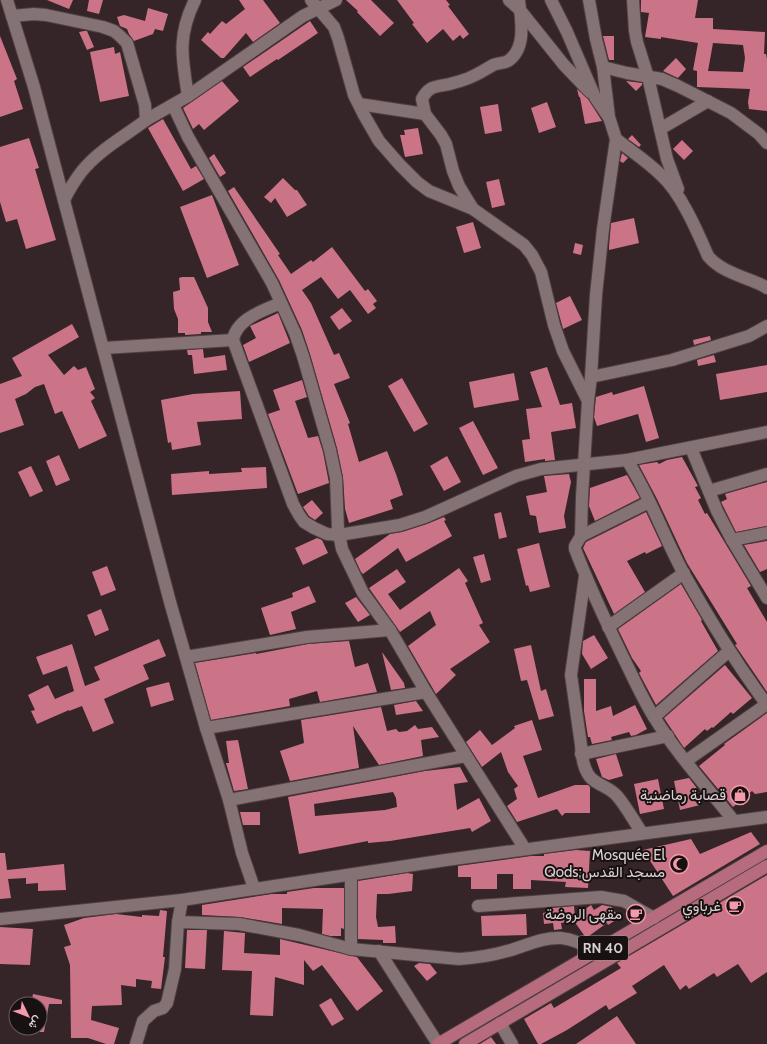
<svg xmlns="http://www.w3.org/2000/svg" width="767" height="1044" viewBox="0 0 767 1044" font-family="Cabin,Vazirmatn,sans-serif">
<style>
.building{fill:#cc7487;fill-rule:evenodd}
.lines{fill:none;stroke-linecap:round;stroke-linejoin:round}
.minor-casing{stroke:#4d4043;stroke-width:14}
.tertiary-casing{stroke:#4d4043;stroke-width:14}
.trunk-casing{stroke:#4d4043;stroke-width:14}
.minor{stroke:#857275;stroke-width:12}
.tertiary{stroke:#857275;stroke-width:12}
.trunk{stroke:#b66c7c;stroke-width:12}
.labels{text-anchor:middle;dominant-baseline:central;stroke-width:4;stroke-linejoin:round;paint-order:stroke}
.shield{fill:#181112;stroke:#a09698;stroke-width:1}
.shield-label{font-size:14px;font-weight:bold;fill:#dacfd1}
.poi-label{font-size:15px;fill:#dacfd1;stroke:#181112;text-anchor:end}
</style>
<rect width="100%" height="100%" fill="#352528"/>
<!-- building -->
<g class="building">
<polygon points="47,0 73,0 69,9"/>
<polygon points="89,0 103,0 99,14 87,11"/>
<polygon points="239,0 263,0 280,23 253,42 246,33 224,58 221,58 201,40 208,32 210,34 222,21 226,24 245,9"/>
<polygon points="346,0 371,0 394,23 380,36 357,12 358,11"/>
<polygon points="397,0 446,0 450,5 448,6 469,34 463,39 460,35 453,41 443,29 427,43 412,24 414,23"/>
<path d="M641 0H698L695 18H713V29L765 32 764 54H766L767 59V111L749 109 748 102 750 89 697 87V71L693 70 698 43 661 37V39L645 37 649 13 641 12ZM713 43 743 45 745 58 743 72 708 71Z"/>
<polygon points="148,8 168,14 163,31 155,29 153,34 134,41 129,34 127,29 120,26 117,17 124,15 145,21"/>
<polygon points="310,21 318,33 278,60 277,59 250,77 243,67"/>
<polygon points="84,31 87,31 94,47 87,50 79,32"/>
<polygon points="0,36 17,79 14,81 23,109 0,117"/>
<polygon points="603,36 614,36 614,60 609,60"/>
<polygon points="114,47 115,54 120,52 129,96 100,102 90,52"/>
<polygon points="676,58 686,69 678,78 663,71"/>
<polygon points="222,81 239,101 204,130 199,124 193,129 183,108"/>
<polygon points="626,81 642,83 642,85 636,91"/>
<polygon points="577,89 588,99 602,121 585,124 580,97 579,97"/>
<polygon points="547,102 556,127 539,133 531,108"/>
<polygon points="498,104 502,131 485,134 480,107"/>
<polygon points="163,119 191,169 196,166 204,179 183,191 148,128"/>
<polygon points="418,128 423,154 405,157 400,135 405,135 404,130"/>
<polygon points="632,135 641,145 639,147 628,139"/>
<polygon points="29,138 39,168 35,169 56,240 26,249 17,219 6,222 0,202 0,147"/>
<polygon points="682,140 693,151 684,160 673,149"/>
<polygon points="622,153 628,158 623,163 620,161"/>
<polygon points="214,154 226,173 220,177 209,158"/>
<polygon points="283,178 295,190 297,190 307,205 287,217 275,198 271,203 264,197"/>
<polygon points="499,179 505,205 492,208 486,182"/>
<polygon points="234,187 280,254 278,255 291,274 311,260 313,262 332,247 365,291 368,289 377,301 373,304 376,308 368,314 350,290 338,299 321,277 302,290 311,303 334,355 339,353 350,378 334,384 350,423 348,424 359,462 387,451 396,474 403,495 390,500 393,509 349,523 345,509 343,477 337,448 310,354 302,330 279,280 228,191"/>
<polygon points="212,195 239,265 207,278 180,207"/>
<polygon points="634,218 639,243 609,250 609,247 611,223"/>
<polygon points="473,222 481,248 464,253 456,227"/>
<polygon points="575,243 583,245 581,255 573,253"/>
<polygon points="182,277 194,277 208,308 208,322 212,332 201,332 201,334 185,335 185,333 178,333 178,319 174,309 173,292 180,290 179,278"/>
<polygon points="570,296 582,320 563,329 556,303"/>
<polygon points="342,308 352,321 339,330 330,317"/>
<polygon points="278,313 290,343 249,362 243,345 256,338 250,326"/>
<polygon points="72,324 79,337 48,355 64,375 74,366 78,370 86,367 95,389 90,392 95,398 91,401 107,436 79,449 62,411 55,414 44,384 35,387 26,394 15,399 24,425 0,433 0,384 22,376 12,358"/>
<polygon points="710,336 711,340 694,345 693,340"/>
<polygon points="203,349 204,358 225,355 227,370 194,374 192,355 188,355 187,350"/>
<polygon points="714,355 716,362 698,366 697,360"/>
<polygon points="767,365 767,392 720,400 716,374"/>
<polygon points="547,367 560,405 572,403 576,428 551,432 555,460 545,461 545,459 525,462 522,440 530,439 526,409 542,407 530,372"/>
<polygon points="514,373 519,400 474,408 469,382"/>
<polygon points="402,378 428,424 414,432 388,386"/>
<polygon points="302,380 307,397 295,401 308,438 318,436 323,452 329,483 298,494 268,414 280,410 273,390"/>
<polygon points="644,386 659,438 646,442 638,414 597,426 594,417 596,397 612,392 613,395"/>
<polygon points="240,391 242,419 197,422 201,445 172,450 171,442 168,443 161,400 193,394"/>
<polygon points="473,421 498,468 483,475 459,428"/>
<polygon points="59,455 70,480 56,486 46,461"/>
<polygon points="447,456 461,482 444,491 430,466"/>
<polygon points="682,457 698,486 695,487 701,498 698,500 705,514 707,513 751,586 747,588 767,622 767,692 735,645 737,644 687,563 657,499 639,465 657,462 659,464 667,460"/>
<polygon points="31,466 43,491 30,497 18,472"/>
<polygon points="266,467 267,488 172,495 171,474 209,471 209,474 242,472 241,468"/>
<polygon points="569,474 571,482 564,516 566,528 539,533 536,516 530,515 526,496 547,492 544,476"/>
<polygon points="627,475 640,498 595,521 589,506 590,488"/>
<polygon points="767,482 767,526 736,532 721,502 727,499 725,494"/>
<polygon points="312,500 323,513 315,520 309,516 303,507"/>
<polygon points="501,512 507,537 499,539 494,514"/>
<polygon points="646,512 662,546 646,554 645,552 627,561 645,592 614,614 583,548 586,542"/>
<polygon points="444,517 446,520 444,521 452,536 406,562 398,548 363,574 361,572 355,559 390,534 402,532 427,524"/>
<polygon points="317,538 322,540 328,553 303,565 295,548"/>
<polygon points="767,541 767,569 760,572 744,545"/>
<polygon points="539,543 550,587 530,592 528,585 526,586 517,549"/>
<polygon points="484,554 491,580 481,583 473,557"/>
<polygon points="107,566 116,590 101,596 92,572"/>
<polygon points="459,568 468,581 465,583 483,623 479,625 490,642 450,669 456,675 436,694 408,646 436,625 430,611 400,632 369,588 397,569 406,582 388,594 400,610"/>
<polygon points="681,584 702,620 701,621 718,651 656,705 639,673 641,671 632,658 618,629"/>
<polygon points="309,586 316,602 291,612 296,629 270,635 261,608 293,597 292,593"/>
<polygon points="356,597 370,615 358,622 345,603"/>
<polygon points="101,609 109,630 95,636 87,615"/>
<polygon points="594,635 608,658 591,669 582,654 583,641"/>
<polygon points="159,639 166,656 143,665 149,679 104,699 114,723 93,732 82,706 69,711 69,710 37,724 31,711 35,710 28,695 48,685 55,699 74,691 67,666 43,675 36,657 72,644 85,686 100,680 94,667"/>
<polygon points="349,641 355,667 368,663 377,692 320,702 317,691 289,699 290,706 211,720 195,663 256,653 256,654 308,644"/>
<polygon points="531,645 541,691 546,689 554,716 539,720 527,680 521,681 514,649"/>
<polygon points="382,652 404,683 405,688 391,690"/>
<polygon points="725,665 752,698 733,714 731,712 713,728 712,727 707,731 705,729 684,748 664,718"/>
<polygon points="584,679 596,679 596,711 611,706 613,716 635,705 647,729 636,735 631,736 629,732 611,737 612,740 592,744 590,737 588,737 584,711"/>
<polygon points="169,682 174,700 151,707 146,688"/>
<polygon points="416,701 423,711 396,715 394,705"/>
<polygon points="381,707 387,731 396,729 399,732 407,731 415,725 418,729 432,727 439,737 421,740 423,756 379,765 353,726 359,768 290,781 280,751 304,743 301,720"/>
<polygon points="767,713 767,792 755,794 752,791 733,807 699,766 725,745 724,744"/>
<polygon points="532,720 542,750 523,756 538,798 575,785 588,785 590,787 590,813 565,813 562,816 557,809 517,822 507,806 517,799 514,789 518,786 508,772 501,752 482,767 466,742 480,730 492,745 515,728 514,726"/>
<polygon points="238,740 248,789 234,791 226,763 229,763 226,741"/>
<polygon points="616,754 623,776 609,780 602,777 596,759"/>
<path d="M460 767 468 782 454 784 457 810 479 798 491 821 472 832 470 828 390 841 368 843V841L299 854 288 797 425 771ZM393 792 396 798 397 807 385 810 315 816 314 804Z"/>
<polygon points="689,778 696,787 700,805 680,810 674,781"/>
<polygon points="658,779 664,809 640,814 634,784"/>
<polygon points="240,812 260,812 260,825 243,825"/>
<polygon points="751,832 760,844 673,896 643,850 691,839 700,854"/>
<polygon points="576,850 590,851 588,888 565,887 566,882 531,880 531,889 513,889 513,874 497,874 497,889 471,889 471,877 458,877 458,866 531,856 544,856 544,854"/>
<polygon points="0,853 5,853 7,870 64,864 66,890 38,891 38,883 26,884 26,878 8,879 11,898 0,899"/>
<polygon points="407,873 413,874 412,891 388,894 377,894 376,917 378,927 395,926 396,943 383,943 383,940 358,939 358,881"/>
<polygon points="767,875 767,972 751,983 738,964 717,977 714,973 689,989 686,985 680,990 664,965 632,986 637,993 609,1010 606,1005 567,1030 541,1044 538,1044 524,1019 551,1003 554,1008 586,989 621,968 617,963"/>
<polygon points="314,888 344,888 344,929 341,928 341,936 330,936 322,934 323,909 282,908 282,924 240,917 202,915 202,905 272,894 287,894 287,892"/>
<polygon points="591,905 594,910 602,905 612,907 619,918 608,925 607,923 586,938 574,921 561,923 562,929 554,930 553,923 544,924 543,913 552,911 552,908 574,906 575,916"/>
<polygon points="160,910 167,911 163,957 165,957 161,989 151,988 152,981 136,979 136,987 121,985 122,1005 92,1006 91,1020 119,1028 114,1044 106,1044 88,1038 71,1038 70,965 64,947 71,945 64,925 84,918 116,914 142,917 142,915 159,916"/>
<polygon points="526,914 527,935 482,936 481,916"/>
<polygon points="0,927 33,929 30,965 0,964"/>
<polygon points="187,930 207,930 205,969 185,968"/>
<polygon points="224,931 245,933 244,953 280,955 280,939 357,957 383,991 357,1011 322,965 313,971 304,960 304,985 275,977 273,1016 250,1015 252,971 222,970"/>
<polygon points="419,963 430,964 437,973 427,981 414,966"/>
<polygon points="33,994 62,1000 62,1004 49,1004 44,1032 40,1032 40,1004 31,1004"/>
<polygon points="331,998 344,1019 332,1026 319,1005"/>
<polygon points="617,1016 636,1044 576,1044"/>
<polygon points="491,1037 496,1044 480,1044"/>
</g>
<g class="lines">
<!-- minor casing -->
<g class="minor-casing">
<g id="minor">
<polyline points="7,0 34,87 170,602 206,728 229,800 242,853 254,888"/>
<polyline points="311,0 334,27 338,38 354,95 364,115 379,141 400,165 417,182 429,191 473,209 524,245 532,255 541,272 554,325 563,351 588,401"/>
<polyline points="509,0 520,10 564,65 590,92"/>
<polyline points="551,0 567,32 595,97 608,116"/>
<path d="M589 0 596 39 603 67 609 117 616 139 603 229 596 295 591 377 588 401 582 497 581 536 575 546V549C589 586 606 622 623 657 633 677 642 698 654 717 677 754 707 787 734 821"/>
<polyline points="633,0 635,31 637,42 648,77 667,159 678,189"/>
<path d="M12 16 34 14 46 15 103 27 114 31 120 36 127 43 145 105 146 120C125 136 99 150 82 171 75 180 69 190 64 200"/>
<polyline points="603,67 627,73 662,79 678,86 731,113 759,134 767,143"/>
<path d="M188 96C182 58 177 36 195 0"/>
<polyline points="359,104 425,114"/>
<polyline points="173,105 188,137 272,283 295,333 303,356 330,450 336,478 338,529 342,549 363,593 390,630 426,692 525,849"/>
<polyline points="146,120 188,96 303,16 336,0"/>
<polyline points="660,129 708,101"/>
<path d="M616 139C631 151 648 162 662 176 681 193 698 233 708 256 721 272 745 277 762 285L767 288"/>
<path d="M473 209 459 186 453 171 446 144 441 135 425 114 422 99C429 85 437 87 450 84 457 82 465 80 471 77 479 74 486 69 493 65 498 63 504 63 508 61 527 48 521 20 519 0"/>
<path d="M281 303C264 310 236 319 233 340L293 504 299 515 304 522 314 528 327 534 339 535 400 525 425 517 516 476 541 469 627 460 767 432"/>
<polyline points="104,348 233,340"/>
<polyline points="591,377 672,360 749,336 767,326"/>
<polyline points="691,448 717,511 732,540 767,598"/>
<path d="M627 460C650 496 664 537 684 574 709 619 736 663 767 705"/>
<polyline points="709,491 767,474"/>
<polyline points="581,536 649,502"/>
<polyline points="732,540 767,533"/>
<path d="M585 576 571 675 581 745C581 755 584 772 592 779 600 786 611 788 618 797 627 808 634 821 642 833"/>
<polyline points="608,627 684,573"/>
<polyline points="186,657 307,637 390,630"/>
<polyline points="654,717 729,651"/>
<polyline points="206,728 426,692"/>
<polyline points="581,754 668,736"/>
<polyline points="686,761 767,704"/>
<polyline points="229,800 466,756"/>
<polyline points="351,875 351,949"/>
<polyline points="478,906 601,897 624,901 654,918"/>
<path d="M178 922 239 924 299 935 351 949 459 959C476 958 494 955 511 950 527 945 544 937 561 938 574 939 585 945 595 952"/>
<polyline points="379,951 438,1044"/>
<polyline points="500,1023 512,1044"/>
<polyline points="136,1044 143,1021 154,1011 163,1008 167,1003 175,969 178,922 182,900"/>
</g>
</g>
<!-- tertiary casing -->
<g class="tertiary-casing">
<polyline id="tertiary" points="0,919 182,900 446,860 767,817"/>
</g>
<!-- trunk casing -->
<g class="trunk-casing">
<g id="trunk">
<polyline points="438,1044 767,851"/>
<polyline points="465,1044 767,866"/>
</g>
</g>
<!-- minor -->
<use href="#minor" class="minor"/>
<!-- tertiary -->
<use href="#tertiary" class="tertiary"/>
<!-- trunk -->
<use href="#trunk" class="trunk"/>
</g>
<!-- icons -->
<defs>
<g id="shop-ring" transform="scale(1)"><circle r="9.5" fill="#181112" stroke="#f39aab" stroke-width="1.5"/><path d="M-5-2.5h2.3a2.7 3.5 0 0 1 5.4 0H5L5.5 6h-11ZM-1.5-2.5h3a1.5 2.3 0 0 0-3 0Z" fill="#f39aab"/></g>
<g id="mosque-ring" transform="scale(1)"><circle r="9.5" fill="#181112" stroke="#f39aab" stroke-width="1.5"/><path d="M3.5-4.9A6 6 0 1 0 3.5 4.9A5 5 0 1 1 3.5-4.9Z" fill="#f39aab"/></g>
<g id="cafe-ring" transform="scale(1)"><circle r="9.5" fill="#181112" stroke="#f39aab" stroke-width="1.5"/><path d="M-5.5-4.5H6V0H3Q3 3.5 0 3.5H-2.5Q-5.5 3.5-5.5 0ZM3-3.2v2h1.7v-2ZM-6 4.5H4V6H-6Z" fill="#f39aab"/></g>
</defs>
<g fill-rule="evenodd">
<use href="#shop-ring" x="740" y="795"/>
<use href="#mosque-ring" x="679" y="864"/>
<use href="#cafe-ring" x="735" y="906"/>
<use href="#cafe-ring" x="636" y="914"/>
</g>
<g class="labels">
<!-- shield labels -->
<rect class="shield" x="578" y="936" width="50" height="24" rx="3"/>
<g class="shield-label">
<text x="603" y="948">RN 40</text>
</g>
<!-- poi labels -->
<g class="poi-label">
<text x="726" y="795">قصابة رماضنية</text>
<text x="665" y="855">Mosquée El<tspan x="665" dy="17">Qods;مسجد القدس</tspan></text>
<text x="721" y="906">غرباوي</text>
<text x="622" y="914">مقهى الروضة</text>
</g>
</g>
<!-- north arrow -->
<g transform="translate(28 1016) rotate(133)"><circle r="19" fill="#181112" stroke="#665d5e"/>
<path d="M0-3L7 15L0 10L-7 15Z" fill="#f39aab"/>
<text y="-6" font-size="11" font-weight="bold" text-anchor="middle" fill="#dacfd1">ش</text>
</g>
</svg>
